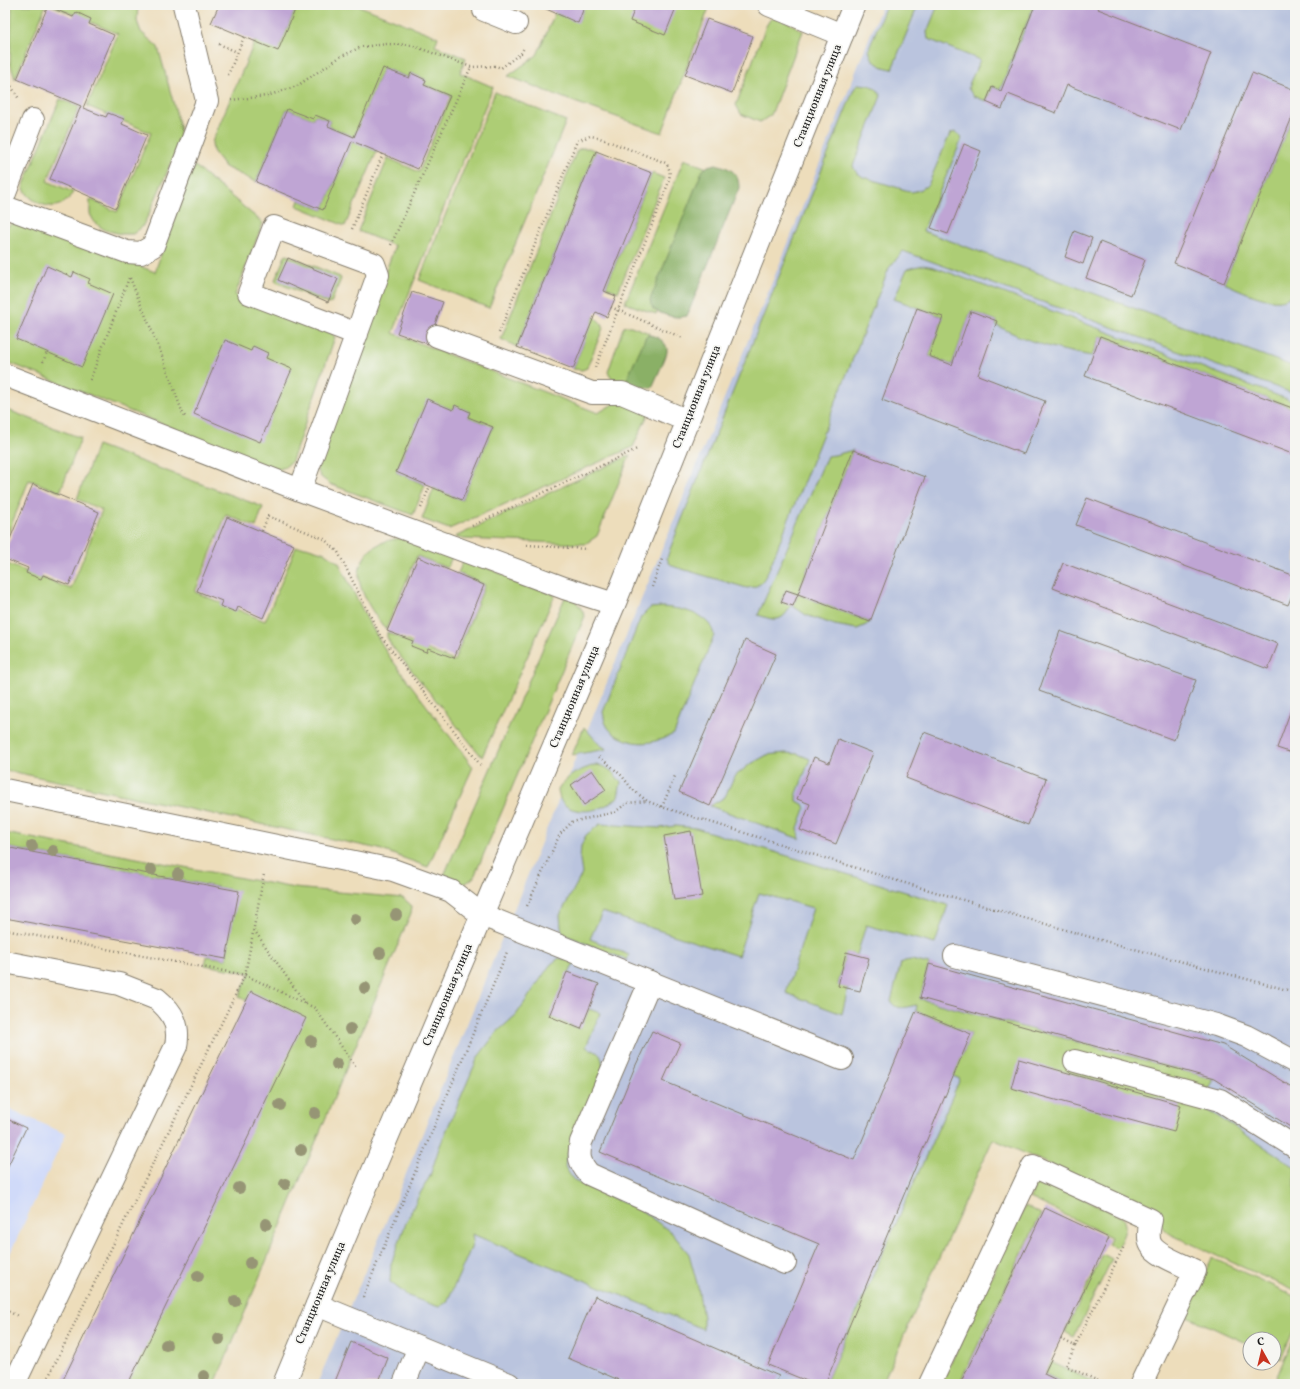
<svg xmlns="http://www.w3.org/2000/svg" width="1300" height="1389" viewBox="0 0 1300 1389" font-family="Vollkorn,serif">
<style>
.built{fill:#d0daf9}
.industrial{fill:#bac4de}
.green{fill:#adcd75;stroke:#647448}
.forest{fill:#8ab066;stroke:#536641}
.building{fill:#bfa5d4}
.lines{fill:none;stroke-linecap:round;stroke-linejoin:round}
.minor-casing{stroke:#847c6c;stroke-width:24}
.path{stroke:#847c6c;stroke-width:2.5;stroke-dasharray:1 3;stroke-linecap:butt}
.minor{stroke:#fff;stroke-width:22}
.tree{fill:#969575}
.labels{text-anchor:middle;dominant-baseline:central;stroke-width:3.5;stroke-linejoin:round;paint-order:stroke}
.street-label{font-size:12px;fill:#1c1c1c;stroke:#f6f6f2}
</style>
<rect width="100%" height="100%" fill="#f6f6f2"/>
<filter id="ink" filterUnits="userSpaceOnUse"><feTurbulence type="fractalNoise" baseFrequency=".025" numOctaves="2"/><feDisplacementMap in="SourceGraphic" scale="8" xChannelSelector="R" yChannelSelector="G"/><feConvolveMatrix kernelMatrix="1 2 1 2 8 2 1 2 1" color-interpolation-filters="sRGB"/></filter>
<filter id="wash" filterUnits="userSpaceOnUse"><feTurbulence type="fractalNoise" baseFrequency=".012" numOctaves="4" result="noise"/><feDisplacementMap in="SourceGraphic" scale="16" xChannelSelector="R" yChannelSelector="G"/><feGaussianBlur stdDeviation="0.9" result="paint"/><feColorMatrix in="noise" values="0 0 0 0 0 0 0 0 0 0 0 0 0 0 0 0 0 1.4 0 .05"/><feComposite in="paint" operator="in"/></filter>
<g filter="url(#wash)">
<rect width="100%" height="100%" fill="#edddbb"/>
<!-- built -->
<polygon class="built" points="5,1107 66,1134 5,1264"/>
<!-- industrial -->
<polygon class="industrial" points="882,5 1295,5 1295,1234 960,1079 825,1384 317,1384 397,1196 556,806 787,246"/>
<!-- green -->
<g class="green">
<polygon points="12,5 46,5 15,79 10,63"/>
<polygon points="51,5 138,5 137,21 141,32 158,47 179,123 180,142 149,214 142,227 133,234 121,234 105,230 95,223 90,214 90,199 117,212 151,133 87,106 118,34"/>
<polygon points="297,5 357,5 438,37 435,46 466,58 460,73 493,87 393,333 598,413 613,404 619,396 650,410 633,447 449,529 422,519 434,488 462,500 493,427 468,417 470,412 455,406 453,410 427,400 396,472 425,485 413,515 330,484 321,477 316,468 317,460 395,246 358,231 388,158 419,172 451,96 424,85 426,80 411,73 409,78 383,68 354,137 328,126 330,121 315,115 313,119 287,109 256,182 225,167 213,151 212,142 255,41 278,50"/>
<polygon points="585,5 710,5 662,133 569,100 508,76 537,55 555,13 578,22"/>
<path d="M886 5H918L892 69C879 67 871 62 869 49Z"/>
<polygon points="938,5 1034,5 1000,90 992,86 986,101 973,96 968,88 970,82 980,60 928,39 927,32"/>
<polygon points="771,18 781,18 803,31 771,115 760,122 741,114 736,105 766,26"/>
<path d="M858 84C868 85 877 85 881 96L853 166 856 172 863 177 912 192 920 190 928 185 950 134 955 132 960 135 961 141 923 231 1295 367V394L903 251 889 268 769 569C763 581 761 587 747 588L675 567 669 563 667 558 670 549 854 89Z"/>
<polygon points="495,92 566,121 489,308 419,280"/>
<path d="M60 99 79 107 47 181 73 192C64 210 45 210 30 197 27 195 25 190 23 187Z"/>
<path d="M1295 110V285C1294 288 1293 292 1292 294 1279 311 1239 289 1224 283Z"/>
<polygon points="352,141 377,151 345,226 297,206 299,200 323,210"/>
<polygon points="582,148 589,148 596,151 517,347 501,339 577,150"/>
<polygon points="684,159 712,170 656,314 625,303"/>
<path d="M195 166 263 223 235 295 331 332 335 337 292 461 285 467 277 470 5 361V231C8 223 16 222 24 222L155 272 189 173Z"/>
<polygon points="652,173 664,178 618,292 606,287"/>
<polygon points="287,255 340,277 341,279 331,303 328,304 276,282 275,280 285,256"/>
<path d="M923 265 934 267 1295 402V409L1100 336 1092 356C1057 350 1027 342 996 325L997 321 971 311 952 365 929 356 943 317 894 299 907 269Z"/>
<polygon points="594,316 602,324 603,328 587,368 582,370 573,369"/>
<polygon points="625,326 631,326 649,333 627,385 612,378 608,372 623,328"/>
<polygon points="5,409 81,438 60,492 29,480 5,541"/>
<polygon points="97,445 263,507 256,527 226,515 195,592 265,621 296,547 306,547 325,553 339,563 367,619 389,656 473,767 428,867 379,849 5,770 5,563 71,589 102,510 77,499"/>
<path d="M853 450 798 594 870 622 866 625 857 629 835 625 806 615 793 606 798 594 786 590 781 601 791 605C782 624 774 620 758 615L827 456 835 455Z"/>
<polygon points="630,455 597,536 585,544 463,539 455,537"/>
<path d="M400 538 453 555 447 568 417 556 386 629C375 617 358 591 359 574 359 571 360 568 361 565 367 547 382 541 400 538Z"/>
<polygon points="464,559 555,595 482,757 391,645 387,637 387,632 454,661 485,585 458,573"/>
<path d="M566 595C576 599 580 606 585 616L474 877C462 888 456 886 442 880Z"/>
<path d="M662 607C677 608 698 611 709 624 712 627 713 632 714 635L674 734C656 742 641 747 622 738 615 735 609 731 606 724 604 721 604 715 603 712L641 617 650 608Z"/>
<polygon points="584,727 600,745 607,749 572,755"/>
<polygon points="785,753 798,754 810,759 796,796 796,801 803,804 805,809 798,828 800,839 710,806 725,797 734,777 749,765 767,755"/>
<path d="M595 765C609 766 612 772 621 782L618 797C606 808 588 814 572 809 567 807 562 804 560 799 559 796 559 793 558 790 568 774 578 771 595 765Z"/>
<polygon points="600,824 659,828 675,826 696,828 948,905 935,944 866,925 857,955 846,953 838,985 848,988 842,1014 786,993 813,908 759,893 738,956 602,912 590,939 629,955 627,960 563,934 561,927 560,915 582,874 580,859 581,846 586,835"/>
<polygon points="5,833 294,888 403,898 412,906 411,913 215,1384 128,1384 247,1000 239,997 250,973 205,965 207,956 226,959 238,891 5,847"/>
<path d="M559 958 575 961 549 1016 580 1029 589 1009 600 1013 586 1047C600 1053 602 1054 603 1069L566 1158 565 1167 574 1181 642 1211 672 1233 689 1254 698 1287 703 1318V1329L472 1234 473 1241 471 1248 447 1302 439 1307 408 1296 390 1282 391 1264 406 1223 417 1199 430 1176 439 1148 478 1057 497 1032 516 1015 550 965Z"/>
<path d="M911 960 929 964 920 999 1214 1079 1200 1109 1214 1114 1295 1167V1291L1172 1235C1164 1230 1161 1226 1161 1215L993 1139 882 1384H825L960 1079 953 1076 971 1034 916 1011 917 1005C909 1006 895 1012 891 1001L901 963 905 961Z"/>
<path d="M1039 1177 1122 1217C1129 1228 1122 1238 1117 1248L1108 1244 1111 1237 1030 1198Z"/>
<polygon points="1025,1206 1041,1214 959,1384 941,1384"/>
<polygon points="1103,1254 1112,1259 1074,1337 1065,1332"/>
<polygon points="1212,1258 1295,1296 1295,1327 1281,1359 1274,1356 1274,1339 1250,1339 1250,1345 1185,1315"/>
<polygon points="1295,1336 1295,1384 1273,1384"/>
<polygon points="1051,1362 1098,1384 1066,1384 1045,1374"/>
</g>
<!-- forest -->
<g class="forest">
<path d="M716 164C730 168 739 172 739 188L687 316C675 319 663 315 653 309L650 300 702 171 708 166Z"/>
<path d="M650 335C658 337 668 342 667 352 666 358 655 380 652 388 643 388 634 387 626 381L646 336Z"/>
</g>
<g id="blocks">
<!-- building -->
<g class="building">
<polygon points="219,5 297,5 278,51 211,23"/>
<polygon points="537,5 585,5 578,23"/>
<polygon points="636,5 677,5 665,35 630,21"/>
<polygon points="1035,5 1100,5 1098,9 1211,53 1181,130 1067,85 1056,113 1008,94 1002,109 986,102 992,87 1001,91"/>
<polygon points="48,6 73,17 76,12 91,19 89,24 114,35 83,108 106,117 108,113 124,119 122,124 147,135 116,208 50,179 81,106 17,79"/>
<polygon points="707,19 753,36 732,93 685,75"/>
<polygon points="383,68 409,78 411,73 426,80 424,85 450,96 418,169 352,141 323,210 256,182 287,109 313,119 315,115 330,121 328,126 354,137"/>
<polygon points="1252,73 1295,90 1295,110 1224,283 1174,263"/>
<polygon points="964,144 981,151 948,234 931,228"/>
<polygon points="596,151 652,173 604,291 616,296 607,317 596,312 573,369 517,347"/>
<polygon points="1074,231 1092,238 1083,264 1065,257"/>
<polygon points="1100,242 1145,260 1131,295 1086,278"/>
<polygon points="288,258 338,279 328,302 278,280"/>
<polygon points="47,266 72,277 74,272 90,279 88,283 113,294 82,367 16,339"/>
<polygon points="412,292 443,302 428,344 397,333"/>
<polygon points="917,308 943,317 929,356 952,365 971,311 997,321 978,375 1045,401 1024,454 882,400"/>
<polygon points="1100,336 1295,409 1295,455 1085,376"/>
<polygon points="225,340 251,351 253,346 268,353 266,358 292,369 260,442 194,414"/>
<polygon points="427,399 453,410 455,405 470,412 468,417 493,427 462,500 396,472"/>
<polygon points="853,450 925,477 870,622 798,594"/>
<polygon points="33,484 99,512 69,585 43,575 41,579 26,573 28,568 5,559 5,551"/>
<polygon points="1087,498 1295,576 1295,588 1288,605 1076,525"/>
<polygon points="227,517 294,545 263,618 238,607 236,612 220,606 222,601 197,591"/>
<polygon points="418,557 484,585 454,658 428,648 426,652 411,646 413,641 387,631"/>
<polygon points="1063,563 1278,644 1268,669 1053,588"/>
<polygon points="786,590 798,594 793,606 781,602"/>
<polygon points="1060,631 1196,680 1174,740 1039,691"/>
<polygon points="745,640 776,654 710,806 679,792"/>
<polygon points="1295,699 1295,754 1277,748"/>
<polygon points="924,732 1046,779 1028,825 906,778"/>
<polygon points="838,739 873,753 836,844 800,830 810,804 797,799 814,757 829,763"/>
<polygon points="592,770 606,790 584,805 571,785"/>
<polygon points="691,831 702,896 674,900 664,836"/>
<polygon points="5,847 239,891 226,959 5,918"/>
<polygon points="846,952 869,958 860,991 838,986"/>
<polygon points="929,964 1223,1045 1295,1089 1295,1130 1214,1079 920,998"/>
<polygon points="567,972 599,984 581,1029 549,1016"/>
<polygon points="251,991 306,1018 128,1384 61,1384"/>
<polygon points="916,1011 971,1034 825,1384 814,1384 768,1365 819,1244 600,1152 634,1069 652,1031 680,1043 663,1081 854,1160"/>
<polygon points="1019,1059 1181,1105 1174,1132 1011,1088"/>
<polygon points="5,1118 26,1128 5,1172"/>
<polygon points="1045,1208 1109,1238 1044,1374 1065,1384 960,1384"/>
<polygon points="595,1296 779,1376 775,1384 628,1384 568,1358"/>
<polygon points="351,1342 388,1358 378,1384 334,1384"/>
</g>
</g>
</g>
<g filter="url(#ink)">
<use href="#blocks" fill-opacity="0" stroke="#847c6c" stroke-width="1"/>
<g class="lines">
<!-- minor casing -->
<g class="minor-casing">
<g id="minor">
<polyline points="484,5 484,10 516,23"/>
<polyline points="769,5 842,35"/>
<polyline points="5,193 33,120"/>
<polyline points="5,207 127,252 141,253 153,246 207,101 184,5"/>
<polyline points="437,336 592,393 622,393 688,421"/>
<polyline points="5,375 300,490 564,588 614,604"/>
<polyline points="300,490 378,275 374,264 274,227 249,293 357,334"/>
<polyline points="5,790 393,870 451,891 482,915 842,1059"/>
<polyline points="955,956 1216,1025 1246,1036 1295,1062"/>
<path d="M5 962 119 984 157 999C173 1012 180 1025 176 1046L14 1384"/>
<path d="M650 982 581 1142C578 1157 579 1162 589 1174L785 1263"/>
<polyline points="1075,1061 1220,1100 1295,1147"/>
<polyline points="317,1305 509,1384"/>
<polyline points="284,1384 355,1213 616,600 854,5"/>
<polyline points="404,1384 419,1347"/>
<path d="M930 1384 1033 1166 1151 1220C1149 1228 1147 1238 1151 1245 1157 1256 1184 1265 1195 1271L1141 1384"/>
</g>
</g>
<!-- path -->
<g class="path">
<polyline points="5,5 5,10"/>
<polyline points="219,44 237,52"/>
<polyline points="228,75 244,37"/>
<polyline points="5,76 19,99"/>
<polyline points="231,100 267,96 297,86 340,57 361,47 387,44 411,45 471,67 496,66 501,68 521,53 524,48"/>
<polyline points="352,229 383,154"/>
<polyline points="391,245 471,67"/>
<polyline points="130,278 161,353 183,414 186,418"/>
<polyline points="611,307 683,338"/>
<path d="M499 333 577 141 590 136 597 137 666 163C671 170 670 176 668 184L595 368"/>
<polyline points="43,362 47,352"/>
<polyline points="90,380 129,278"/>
<polyline points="421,508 430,486"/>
<polyline points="472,526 637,449"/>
<polyline points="262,531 268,516 324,539 338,552 380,635 482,767"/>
<polyline points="527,545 587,549"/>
<polyline points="652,587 662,559"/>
<polyline points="599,757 612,767 622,776 632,789 647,801 662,807 898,881 1097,939 1295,992"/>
<polyline points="662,807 675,776"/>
<polyline points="527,906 560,834 572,822 615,812 627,803 647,801"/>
<polyline points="5,930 245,975 315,1008 357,1069"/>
<polyline points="254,930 305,1003"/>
<polyline points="363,1297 507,952"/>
<polyline points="5,1310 18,1316"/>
<polyline points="1061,1339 1075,1346 1124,1246"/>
<polyline points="1075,1346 1066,1366 1105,1384"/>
<polyline points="45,1384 245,975 264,874"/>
</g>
<!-- minor -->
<use href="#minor" class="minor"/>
</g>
<!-- trees -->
<g class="tree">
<circle cx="32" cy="846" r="6"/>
<circle cx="53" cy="851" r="6"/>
<circle cx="151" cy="870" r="6"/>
<circle cx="178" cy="874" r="6"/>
<circle cx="396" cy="915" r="6"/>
<circle cx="355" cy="919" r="6"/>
<circle cx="380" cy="953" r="6"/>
<circle cx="365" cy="988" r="6"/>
<circle cx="350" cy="1029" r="6"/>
<circle cx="311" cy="1041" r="6"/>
<circle cx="337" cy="1064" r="6"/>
<circle cx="280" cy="1105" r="6"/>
<circle cx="315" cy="1113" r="6"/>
<circle cx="301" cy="1150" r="6"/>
<circle cx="285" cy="1184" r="6"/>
<circle cx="239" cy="1188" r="6"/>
<circle cx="266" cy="1224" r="6"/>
<circle cx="250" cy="1263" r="6"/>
<circle cx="198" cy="1276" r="6"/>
<circle cx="235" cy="1301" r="6"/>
<circle cx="219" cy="1339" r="6"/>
<circle cx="166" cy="1345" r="6"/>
<circle cx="204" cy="1376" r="6"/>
</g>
</g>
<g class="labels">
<!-- street labels -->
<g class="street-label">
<text transform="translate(818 96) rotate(-68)">Станционная улица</text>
<text transform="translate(697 397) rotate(-68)">Станционная улица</text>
<text transform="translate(575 697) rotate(-67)">Станционная улица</text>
<text transform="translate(448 995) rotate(-67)">Станционная улица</text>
<text transform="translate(321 1293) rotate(-67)">Станционная улица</text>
</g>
</g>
<!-- margin -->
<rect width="1300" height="1389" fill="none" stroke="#f6f6f2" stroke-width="20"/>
<!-- north arrow -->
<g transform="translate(1262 1351) rotate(352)"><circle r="19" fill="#f6f6f2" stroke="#9f9f9c"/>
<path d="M0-3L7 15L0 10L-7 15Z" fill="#c8321e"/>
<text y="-6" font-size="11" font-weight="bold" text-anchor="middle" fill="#1c1c1c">С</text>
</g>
</svg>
